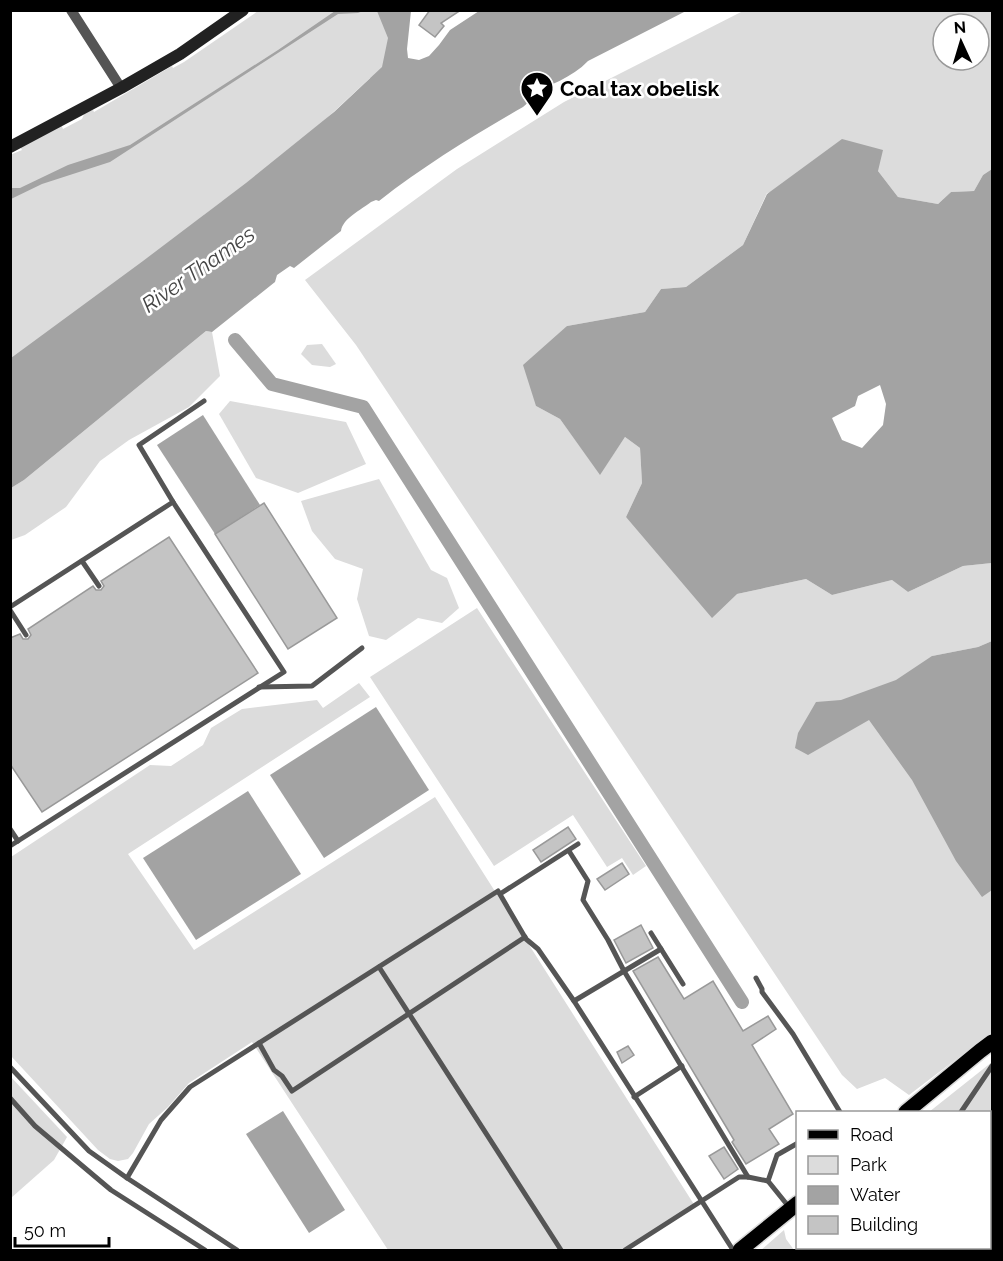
<svg xmlns="http://www.w3.org/2000/svg" width="1003" height="1261" viewBox="0 0 1003 1261" font-family="Raleway,sans-serif">
<style>
.green{fill:#dcdcdc;fill-rule:evenodd}
.water{fill:#a3a3a3;fill-rule:evenodd}
.lines{fill:none;stroke-linecap:round;stroke-linejoin:round}
.canal{stroke:#a3a3a3;stroke-width:14}
.building{fill:#c4c4c4;stroke:#999;stroke-width:1.5}
.primary-casing{stroke:#dbdbdb;stroke-width:18}
.lane{stroke:#555;stroke-width:5}
.street{stroke:#555;stroke-width:10}
.secondary{stroke:#222;stroke-width:12}
.primary{stroke:#000;stroke-width:15}
.labels{text-anchor:middle;dominant-baseline:central;stroke-width:5;stroke-linejoin:round;paint-order:stroke}
.poi-label{font-size:21px;font-weight:bold;fill:#000;stroke:#fff;text-anchor:start}
.water-label{font-size:22px;font-style:italic;fill:#444;stroke:#fff}
</style>
<rect width="100%" height="100%" fill="#fff"/>
<!-- green -->
<g class="green">
<polygon points="258,11 394,11 393,77 370,78 255,185 221,202 204,215 202,224 11,361 10,155 22,150 19,145 61,124 63,129 82,119 85,112 93,110 94,112 172,66 173,68 184,62"/>
<path d="M743 11H992V169L983 175 974 191 951 192 938 204 898 197 878 171 767 193 743 245 686 287 661 289 645 312 567 326 536 406 560 419 600 474 625 437 640 448 642 483 626 517 737 594 806 579 832 595 892 580 908 592 963 566 992 563V641L978 647 932 656 992 802V1032L909 1095 885 1078 857 1089 842 1075 356 345 305 280 457 169 564 102ZM943 24H979V60H943Z"/>
<polygon points="206,331 212,332 220,376 189,407 129,440 100,461 66,507 25,535 11,540 11,488 24,480"/>
<polygon points="322,344 336,364 330,367 312,365 301,354 307,345"/>
<polygon points="230,401 346,422 366,464 298,493 256,478 219,414"/>
<polygon points="379,479 431,570 447,578 459,608 442,623 418,618 386,640 369,636 357,599 363,569 335,559 312,531 301,501"/>
<polygon points="477,608 646,866 633,875 622,858 607,867 573,815 494,866 370,677"/>
<polygon points="359,683 370,697 128,854 194,950 435,797 695,1206 623,1250 388,1250 252,1042 189,1083 168,1107 149,1124 133,1153 128,1159 118,1161 110,1159 98,1150 11,1056 11,857 150,765 171,766 203,745 211,728 242,709 317,700 323,708"/>
<polygon points="992,1062 992,1150 990,1153 990,1112 929,1112"/>
<polygon points="10,1076 67,1137 54,1160 11,1198"/>
<polygon points="784,1230 786,1239 794,1250 761,1250"/>
</g>
<!-- water -->
<g class="water">
<polygon points="335,11 363,11 358,13 338,14 110,162 42,184 11,199 11,188 20,188 68,165 130,145 278,50"/>
<path d="M377 11H411L407 49 408 58 419 60 429 56 439 45 450 30 479 11H686L588 61C572 78 549 85 529 95L531 100 523 107C473 136 425 165 379 201L376 200 371 202C361 210 343 218 341 231L294 268 290 266 277 275 275 282 212 332 206 331 24 480 11 488V358L143 261 246 183 334 112 382 67 388 38Z"/>
<path d="M842 139 883 150 878 171 898 197 938 204 951 192 974 191 983 175 992 169V563L963 566 908 592 892 580 832 595 806 579 737 594 712 618 626 517 642 483 640 448 625 437 600 475 560 419 536 406 523 365 567 326 645 312 661 289 686 287 743 245 767 194ZM880 385 886 404 883 425 862 448 842 440 832 418 855 406 858 396Z"/>
<polygon points="203,415 260,505 215,534 157,445"/>
<polygon points="992,641 992,890 982,897 956,861 912,780 869,720 808,755 795,748 798,733 816,702 841,700 896,680 932,656 978,647"/>
<polygon points="376,707 429,790 324,858 270,775"/>
<polygon points="248,791 301,874 196,940 143,858"/>
<polygon points="283,1111 345,1210 309,1233 246,1134"/>
<polygon points="992,1150 992,1250 888,1250 889,1248 990,1248 990,1153"/>
</g>
<g class="lines">
<!-- canal -->
<polyline class="canal" points="235,340 272,384 363,407 742,1002"/>
</g>
<!-- building -->
<g class="building">
<polygon points="430,10 461,10 441,23 444,26 435,37 419,25"/>
<polygon points="264,503 337,618 288,649 215,534"/>
<polygon points="169,537 258,673 42,812 10,764 10,638 20,634 23,639 28,639 31,635 28,629 93,586 96,590 101,590 104,586 101,581"/>
<polygon points="568,827 576,839 541,862 533,850"/>
<polygon points="622,863 629,874 605,890 597,879"/>
<polygon points="641,925 653,948 626,963 614,940"/>
<polygon points="658,957 684,999 713,981 743,1031 768,1016 776,1029 752,1045 793,1114 769,1129 779,1144 746,1164 732,1142 734,1140 633,971"/>
<polygon points="628,1046 634,1055 622,1063 617,1052"/>
<polygon points="724,1147 738,1169 724,1179 709,1156"/>
</g>
<g class="lines">
<!-- primary casing -->
<g class="primary-casing">
<g id="primary">
<polyline points="906,1112 980,1051 992,1042"/>
<polyline points="740,1250 798,1203"/>
</g>
</g>
<!-- lane -->
<g class="lane">
<polyline points="82,561 99,586"/>
<polyline points="10,607 173,502"/>
<polyline points="10,610 26,635"/>
<polyline points="259,687 312,686 362,648"/>
<polyline points="10,829 18,841"/>
<polyline points="10,846 284,672 173,502 139,445 204,401"/>
<polyline points="569,851 588,881 583,900 608,940 624,971 748,1177"/>
<polyline points="500,894 578,844"/>
<polyline points="651,933 683,984"/>
<polyline points="379,967 561,1250"/>
<polyline points="756,978 762,989 762,992 793,1034 840,1112"/>
<polyline points="574,1001 661,949"/>
<polyline points="259,1043 274,1070 282,1076 292,1091 525,937"/>
<polyline points="10,1067 89,1151 127,1178 237,1250"/>
<polyline points="634,1097 682,1066"/>
<polyline points="10,1098 35,1126 111,1190 205,1250"/>
<polyline points="961,1112 992,1066"/>
<polyline points="127,1178 161,1120 190,1087 498,891 526,939 538,949 574,1001 733,1250"/>
<polyline points="789,1207 768,1181 777,1155 798,1143"/>
<polyline points="625,1250 739,1177 748,1177 768,1181"/>
<polyline points="868,1250 871,1248"/>
</g>
<!-- street -->
<polyline class="street" points="71,10 121,88"/>
<!-- secondary -->
<polyline class="secondary" points="10,147 121,88 180,54 243,10"/>
<!-- primary -->
<use href="#primary" class="primary"/>
</g>
<!-- icons -->
<defs>
<g id="sight-pin" transform="scale(1.725)"><path d="M0 17L-7.5 6A9.5 9.5 0 1 1 7.5 6Z" fill="#000" stroke="#fff"/><path d="M0-6L1.8-2.2L6-1.7L2.9 1.2L3.7 5.4L0 3.3L-3.7 5.4L-2.9 1.2L-6-1.7L-1.8-2.2Z" fill="#fff"/></g>
</defs>
<g fill-rule="evenodd">
<use href="#sight-pin" x="537" y="88"/>
</g>
<g class="labels">
<!-- poi labels -->
<g class="poi-label">
<text x="560" y="88">Coal tax obelisk</text>
</g>
<!-- water labels -->
<g class="water-label">
<text transform="translate(198 269) rotate(-35)">River Thames</text>
</g>
</g>
<!-- border -->
<rect width="1003" height="1261" fill="none" stroke="#000000" stroke-width="24"/>
<!-- legend -->
<rect x="796" y="1111" width="195" height="138" fill="#ffffff" stroke="#999999" stroke-width="1.5"/>
<rect x="808" y="1130" width="30" height="9" fill="#000000" stroke="#999999" stroke-width="1.5"/>
<text x="850" y="1141" font-size="18" fill="#000000">Road</text>
<rect x="808" y="1156" width="30" height="18" fill="#dcdcdc" stroke="#999999" stroke-width="1.5"/>
<text x="850" y="1171" font-size="18" fill="#000000">Park</text>
<rect x="808" y="1186" width="30" height="18" fill="#a3a3a3" stroke="#999999" stroke-width="1.5"/>
<text x="850" y="1201" font-size="18" fill="#000000">Water</text>
<rect x="808" y="1216" width="30" height="18" fill="#c4c4c4" stroke="#999999" stroke-width="1.5"/>
<text x="850" y="1231" font-size="18" fill="#000000">Building</text>
<!-- north arrow -->
<g transform="translate(961 42) rotate(356)"><circle r="28" fill="#ffffff" stroke="#999999" stroke-width="1.5"/>
<path d="M0-4.5L10 22L0 15L-10 22Z" fill="#000000"/>
<text y="-9" font-size="16" font-weight="bold" text-anchor="middle" fill="#000000">N</text>
</g>
<!-- scale -->
<path d="M15 1237v9h94v-9" fill="none" stroke="#000000" stroke-width="3"/>
<text x="24" y="1237" font-size="18" fill="#000000" stroke="#ffffff" stroke-width="4.5" paint-order="stroke">50 m</text>
</svg>
